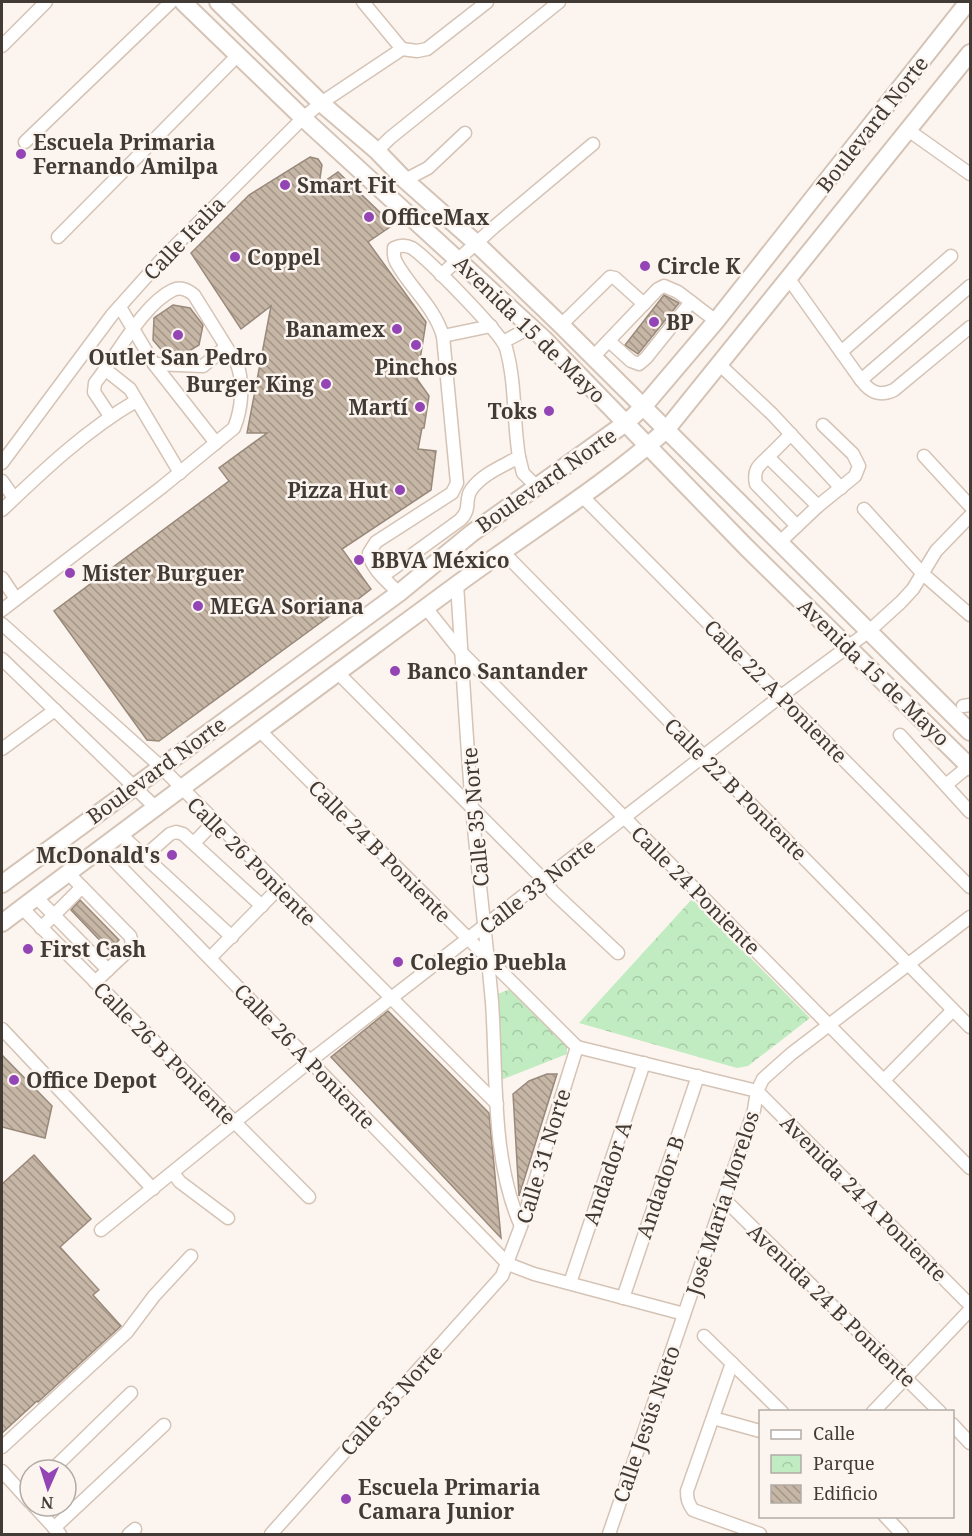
<svg xmlns="http://www.w3.org/2000/svg" width="972" height="1536" viewBox="0 0 972 1536" font-family="'Noto Serif',serif">
<style>
.park{fill:url(#park-crowns)}
.building{fill:url(#building-back-hatch);stroke:#98897a;stroke-width:1.5}
.lines{fill:none;stroke-linecap:round;stroke-linejoin:round}
.minor-casing{stroke:#d5c3b5;stroke-width:15}
.major-casing{stroke:#d5c3b5;stroke-width:20}
.minor{stroke:#fff;stroke-width:12}
.major{stroke:#fff;stroke-width:16}
.poi-dot{fill:#9445b5;stroke:#fcf5ef;stroke-width:2}
.labels{text-anchor:middle;dominant-baseline:central;stroke-width:5;stroke-linejoin:round;paint-order:stroke}
.street-label{font-size:21px;fill:#423b35;stroke:#fcf5ef}
.poi-label{font-size:21px;font-weight:bold;fill:#423b35;stroke:#fcf5ef;text-anchor:start}
</style>
<defs>
<pattern id="park-crowns" width="20" height="18" patternUnits="userSpaceOnUse" patternTransform="scale(1.5)"><rect width="20" height="18" fill="#c1ebc0"/><path d="M2 6a3 3 0 1 1 6 0M12 15a3 3 0 1 1 6 0" fill="none" stroke="#a7caa6"/></pattern>
<pattern id="building-back-hatch" width="6" height="6" patternUnits="userSpaceOnUse" patternTransform="scale(1.5)"><rect width="6" height="6" fill="#c6b6a6"/><path d="M-1 5l2 2M0 0l6 6M5-1l2 2" fill="none" stroke="#a29588"/></pattern>
</defs>
<rect width="100%" height="100%" fill="#fcf5ef"/>
<!-- park -->
<g class="park">
<polygon points="692,899 810,1018 748,1066 737,1068 579,1023"/>
<polygon points="510,989 567,1044 567,1054 501,1080 498,994"/>
</g>
<!-- building -->
<g class="building">
<polygon points="310,157 318,159 322,165 319,185 338,172 393,225 368,242 426,322 417,379 429,396 424,428 422,428 418,449 436,451 431,490 342,549 371,589 344,610 342,607 159,741 147,740 54,611 229,481 219,468 267,433 247,433 271,306 241,329 191,253 249,195"/>
<polygon points="664,295 679,303 638,354 625,345"/>
<polygon points="173,305 190,308 203,325 199,345 179,357 165,354 153,340 154,318"/>
<polygon points="80,900 119,940 109,950 71,910"/>
<polygon points="388,1011 489,1113 501,1238 331,1057"/>
<polygon points="2,1055 52,1106 45,1138 2,1127"/>
<polygon points="547,1074 557,1074 519,1196 513,1094 529,1081"/>
<polygon points="34,1155 91,1219 60,1247 99,1290 93,1295 121,1326 38,1402 37,1401 2,1433 2,1184"/>
</g>
<g class="lines">
<!-- minor casing -->
<g class="minor-casing">
<g id="minor">
<polyline points="363,2 402,49"/>
<polyline points="2,46 46,2"/>
<polyline points="402,49 417,51 427,49 487,2"/>
<polyline points="908,130 970,174"/>
<polyline points="25,142 171,2"/>
<polyline points="377,151 390,138 559,2"/>
<polyline points="405,180 428,168 465,133"/>
<polyline points="58,237 238,55"/>
<polyline points="441,275 494,227 593,144"/>
<polyline points="789,279 861,380"/>
<path d="M970 286 861 380C870 392 879 397 894 390L970 327"/>
<polyline points="120,307 154,364 216,443"/>
<polyline points="561,325 610,277 615,278 644,304"/>
<polyline points="443,336 491,326"/>
<polyline points="609,341 631,361 639,364 646,358 691,302"/>
<polyline points="503,342 531,327"/>
<polyline points="841,352 951,256"/>
<polyline points="593,357 658,289 664,286 678,292 716,321"/>
<polyline points="154,364 203,366 226,347"/>
<polyline points="720,365 772,414 841,488"/>
<polyline points="106,370 130,389 180,473"/>
<polyline points="791,434 768,457 818,506 855,476 859,466 853,454 823,425"/>
<polyline points="924,456 970,506"/>
<polyline points="519,457 523,473 537,487"/>
<path d="M768 457C758 466 753 470 756 484L797 526"/>
<polyline points="2,463 112,315 163,258 303,118 321,103 402,49"/>
<polyline points="2,481 14,498"/>
<polyline points="582,496 970,887"/>
<polyline points="864,509 923,574 970,615"/>
<path d="M2 510C44 470 86 430 136 401"/>
<polyline points="780,542 818,506"/>
<polyline points="502,551 970,1027"/>
<path d="M383 576 460 520C472 509 464 500 471 490 482 474 503 466 519 457 513 421 516 383 506 348 501 333 427 258 412 248 406 245 400 245 394 248 394 253 393 257 396 262 410 288 434 306 443 336L457 483 452 493 376 542 369 553C371 569 388 582 399 593"/>
<polyline points="2,578 16,599"/>
<path d="M457 584C462 659 466 733 472 807 478 872 486 937 492 1002 497 1073 491 1160 521 1226"/>
<polyline points="426,608 462,653 970,1168"/>
<path d="M2 610 162 487 234 428C242 409 244 383 237 364L194 295C188 290 181 286 173 290 143 304 116 357 95 383L94 392 110 416"/>
<polyline points="2,624 160,766 497,1104"/>
<polyline points="2,659 156,808"/>
<polyline points="338,673 544,880 553,892 618,953"/>
<polyline points="963,706 970,705"/>
<polyline points="260,731 577,1047"/>
<polyline points="900,735 970,812"/>
<polyline points="2,749 55,710"/>
<polyline points="947,784 969,766"/>
<polyline points="120,834 232,937"/>
<polyline points="194,843 214,822"/>
<polyline points="101,847 508,1264 534,1274 684,1314"/>
<polyline points="145,856 170,834 176,832 183,834 262,906"/>
<polyline points="68,873 130,936 132,942 130,949 95,982"/>
<polyline points="36,897 108,970"/>
<polyline points="22,908 309,1197"/>
<polyline points="41,928 82,887"/>
<polyline points="210,958 279,888"/>
<polyline points="2,1029 153,1189"/>
<polyline points="577,1047 757,1091 970,1305"/>
<polyline points="884,1080 953,1010"/>
<polyline points="173,1173 180,1182 228,1218"/>
<polyline points="724,1199 940,1412"/>
<polyline points="101,1230 310,1061 781,696 868,632 901,602 913,589 936,551 970,516"/>
<polyline points="570,1283 644,1063"/>
<polyline points="623,1298 698,1076"/>
<polyline points="704,1336 782,1412"/>
<path d="M732 1363 687 1491C687 1499 688 1503 693 1510L760 1534"/>
<polyline points="873,1412 970,1310"/>
<polyline points="713,1418 760,1431"/>
<polyline points="952,1424 970,1443"/>
<polyline points="2,1447 127,1332 154,1296 191,1256"/>
<polyline points="52,1470 131,1393"/>
<polyline points="2,1471 30,1502"/>
<polyline points="34,1506 60,1534"/>
<polyline points="885,1516 902,1534"/>
<polyline points="54,1528 164,1425"/>
<polyline points="129,1534 135,1529"/>
<polyline points="271,1534 502,1276 521,1226 577,1047"/>
<polyline points="609,1534 754,1110 757,1091 763,1079 791,1054 970,917"/>
</g>
</g>
<!-- major casing -->
<g class="major-casing">
<g id="major">
<polyline points="183,2 303,118 544,339 746,547 970,767"/>
<polyline points="218,2 321,103 377,151 405,180 476,243 561,325 970,732"/>
<polyline points="2,884 399,593 472,533 627,422 643,407 716,321 968,2"/>
<path d="M2 923C153 808 306 696 459 583 528 532 602 487 666 430L970 53"/>
</g>
</g>
<!-- minor -->
<use href="#minor" class="minor"/>
<!-- major -->
<use href="#major" class="major"/>
</g>
<!-- markers -->
<g class="poi-dot">
<circle cx="21" cy="154" r="6"/>
<circle cx="285" cy="185" r="6"/>
<circle cx="369" cy="217" r="6"/>
<circle cx="235" cy="257" r="6"/>
<circle cx="645" cy="266" r="6"/>
<circle cx="654" cy="322" r="6"/>
<circle cx="397" cy="329" r="6"/>
<circle cx="178" cy="335" r="6"/>
<circle cx="416" cy="345" r="6"/>
<circle cx="326" cy="384" r="6"/>
<circle cx="420" cy="407" r="6"/>
<circle cx="549" cy="411" r="6"/>
<circle cx="400" cy="490" r="6"/>
<circle cx="359" cy="560" r="6"/>
<circle cx="70" cy="573" r="6"/>
<circle cx="198" cy="606" r="6"/>
<circle cx="395" cy="671" r="6"/>
<circle cx="172" cy="855" r="6"/>
<circle cx="28" cy="949" r="6"/>
<circle cx="398" cy="962" r="6"/>
<circle cx="14" cy="1080" r="6"/>
<circle cx="346" cy="1499" r="6"/>
</g>
<g class="labels">
<!-- street labels -->
<g class="street-label">
<text transform="translate(872 124) rotate(-52)">Boulevard Norte</text>
<text transform="translate(184 238) rotate(-46)">Calle Italia</text>
<text transform="translate(530 329) rotate(44)">Avenida 15 de Mayo</text>
<text transform="translate(546 480) rotate(-35)">Boulevard Norte</text>
<text transform="translate(874 672) rotate(44)">Avenida 15 de Mayo</text>
<text transform="translate(776 691) rotate(45)">Calle 22 A Poniente</text>
<text transform="translate(156 770) rotate(-36)">Boulevard Norte</text>
<text transform="translate(736 789) rotate(45)">Calle 22 B Poniente</text>
<text transform="translate(475 817) rotate(-95)">Calle 35 Norte</text>
<text transform="translate(380 851) rotate(45)">Calle 24 B Poniente</text>
<text transform="translate(252 861) rotate(45)">Calle 26 Poniente</text>
<text transform="translate(537 886) rotate(-38)">Calle 33 Norte</text>
<text transform="translate(696 890) rotate(45)">Calle 24 Poniente</text>
<text transform="translate(165 1053) rotate(45)">Calle 26 B Poniente</text>
<text transform="translate(305 1056) rotate(46)">Calle 26 A Poniente</text>
<text transform="translate(543 1156) rotate(-73)">Calle 31 Norte</text>
<text transform="translate(607 1173) rotate(-71)">Andador A</text>
<text transform="translate(660 1187) rotate(-71)">Andador B</text>
<text transform="translate(864 1198) rotate(45)">Avenida 24 A Poniente</text>
<text transform="translate(722 1203) rotate(-72)">José María Morelos</text>
<text transform="translate(832 1305) rotate(44)">Avenida 24 B Poniente</text>
<text transform="translate(391 1400) rotate(-48)">Calle 35 Norte</text>
<text transform="translate(646 1424) rotate(-71)">Calle Jesús Nieto</text>
</g>
<!-- poi labels -->
<g class="poi-label">
<text x="33" y="142">Escuela Primaria<tspan x="33" dy="24">Fernando Amilpa</tspan></text>
<text x="297" y="185">Smart Fit</text>
<text x="381" y="217">OfficeMax</text>
<text x="247" y="257">Coppel</text>
<text x="657" y="266">Circle K</text>
<text x="666" y="322">BP</text>
<text x="385" y="329" text-anchor="end">Banamex</text>
<text x="178" y="357" text-anchor="middle">Outlet San Pedro</text>
<text x="416" y="367" text-anchor="middle">Pinchos</text>
<text x="314" y="384" text-anchor="end">Burger King</text>
<text x="408" y="407" text-anchor="end">Martí</text>
<text x="537" y="411" text-anchor="end">Toks</text>
<text x="388" y="490" text-anchor="end">Pizza Hut</text>
<text x="371" y="560">BBVA México</text>
<text x="82" y="573">Mister Burguer</text>
<text x="210" y="606">MEGA Soriana</text>
<text x="407" y="671">Banco Santander</text>
<text x="160" y="855" text-anchor="end">McDonald's</text>
<text x="40" y="949">First Cash</text>
<text x="410" y="962">Colegio Puebla</text>
<text x="26" y="1080">Office Depot</text>
<text x="358" y="1487">Escuela Primaria<tspan x="358" dy="24">Camara Junior</tspan></text>
</g>
</g>
<!-- border -->
<rect width="972" height="1536" fill="none" stroke="#423b35" stroke-width="6"/>
<!-- legend -->
<rect x="759" y="1410" width="195" height="108" fill="#fcf5ef" stroke="#b2aba5" stroke-width="1.5"/>
<rect x="771" y="1430" width="30" height="9" fill="#ffffff" stroke="#b2aba5" stroke-width="1.5"/>
<text x="813" y="1440" font-size="18" fill="#423b35">Calle</text>
<rect x="771" y="1455" width="30" height="18" fill="url(#park-crowns)" stroke="#b2aba5" stroke-width="1.5"/>
<text x="813" y="1470" font-size="18" fill="#423b35">Parque</text>
<rect x="771" y="1485" width="30" height="18" fill="url(#building-back-hatch)" stroke="#b2aba5" stroke-width="1.5"/>
<text x="813" y="1500" font-size="18" fill="#423b35">Edificio</text>
<!-- north arrow -->
<g transform="translate(48 1488) rotate(183)"><circle r="28" fill="#fcf5ef" stroke="#b2aba5" stroke-width="1.5"/>
<path d="M0-4.5L10 22L0 15L-10 22Z" fill="#9445b5"/>
<text y="-9" font-size="16" font-weight="bold" text-anchor="middle" fill="#423b35">N</text>
</g>
</svg>
